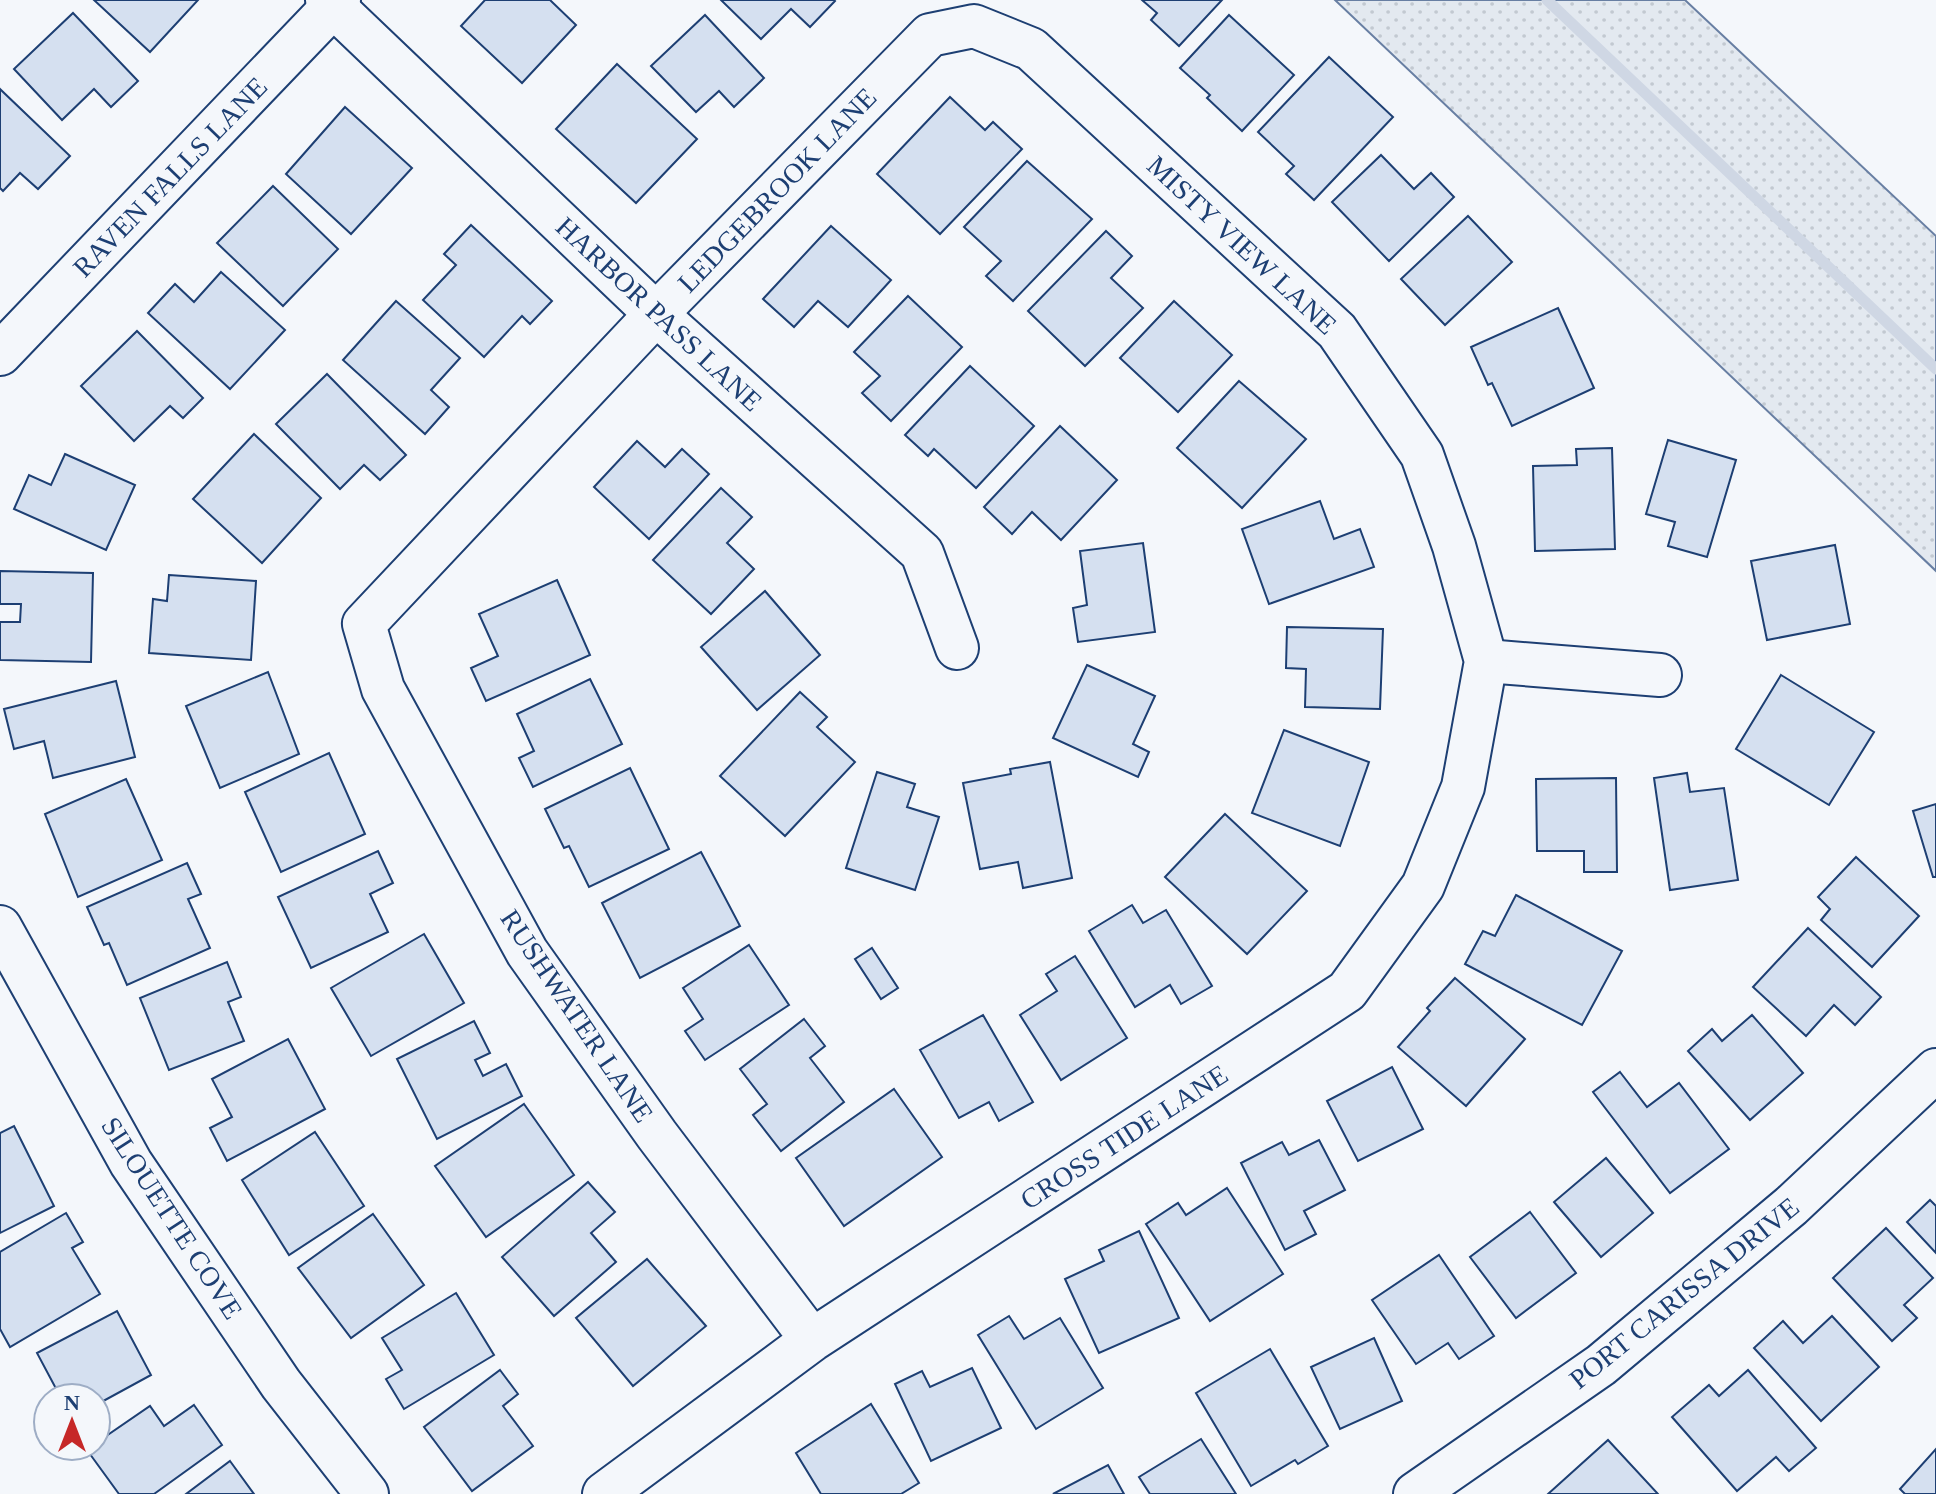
<svg xmlns="http://www.w3.org/2000/svg" width="1936" height="1494" viewBox="0 0 1936 1494" font-family="Georgia,serif">
<style>
.grass{fill:url(#grass-dots);stroke:#687fa3;stroke-width:2}
.lines{fill:none;stroke-linecap:round;stroke-linejoin:round}
.stream{stroke:#cfd7e4;stroke-width:11}
.building{fill:#d5e0f0;stroke:#1d3f73;stroke-width:2}
.minor-casing{stroke:#1d3f73;stroke-width:46}
.minor{stroke:#f4f7fb;stroke-width:42}
.labels{text-anchor:middle;dominant-baseline:central;stroke-width:6;stroke-linejoin:round;paint-order:stroke}
.street-label{font-size:28px;fill:#1d3f73;stroke:#f4f7fb}
</style>
<defs>
<pattern id="grass-dots" width="8" height="8" patternUnits="userSpaceOnUse" patternTransform="scale(2)"><rect width="8" height="8" fill="#e3e9f0"/><path d="M2 2h.1M6 6h.1" fill="none" stroke="#c2c9d1" stroke-width="1.8" stroke-linecap="round"/></pattern>
</defs>
<rect width="100%" height="100%" fill="#f4f7fb"/>
<!-- grass -->
<polygon class="grass" points="1335,0 1685,0 1936,236 1936,571"/>
<g class="lines">
<!-- stream -->
<polyline class="stream" points="1547,0 1936,369"/>
</g>
<!-- building -->
<g class="building">
<polygon points="94,0 198,0 150,52"/>
<polygon points="485,0 550,0 576,25 522,83 461,26"/>
<polygon points="721,0 834,0 835,1 810,27 791,9 761,39"/>
<polygon points="1142,0 1222,0 1179,46 1151,20 1157,13"/>
<polygon points="73,13 138,81 111,107 94,89 62,120 14,69"/>
<polygon points="705,15 764,78 734,107 719,91 696,112 651,66"/>
<polygon points="1229,15 1294,75 1242,131 1207,98 1210,95 1180,68"/>
<polygon points="1329,57 1393,117 1314,200 1286,174 1294,166 1258,132"/>
<polygon points="617,64 697,139 636,203 556,129"/>
<polygon points="0,89 70,156 38,189 20,173 3,191 0,188"/>
<polygon points="950,97 985,130 993,122 1022,149 940,234 877,174"/>
<polygon points="345,107 412,168 351,234 286,174"/>
<polygon points="1381,155 1414,189 1431,173 1454,197 1389,261 1332,202"/>
<polygon points="1027,161 1092,219 1013,301 986,276 1001,261 964,227"/>
<polygon points="273,186 338,249 283,306 217,243"/>
<polygon points="1468,216 1512,262 1445,325 1401,279"/>
<polygon points="471,225 552,301 530,324 522,316 484,357 423,300 456,265 444,254"/>
<polygon points="831,226 891,280 848,327 818,301 794,327 763,299"/>
<polygon points="1106,231 1132,256 1111,278 1143,308 1085,366 1028,311"/>
<polygon points="221,272 285,330 230,389 148,313 175,284 194,302"/>
<polygon points="908,296 962,347 891,421 862,393 880,376 854,352"/>
<polygon points="396,301 460,358 431,390 449,407 425,434 343,360"/>
<polygon points="1174,301 1232,355 1178,412 1120,358"/>
<polygon points="1558,308 1594,388 1512,426 1492,383 1488,385 1471,347"/>
<polygon points="137,331 203,398 183,418 170,406 134,441 81,386"/>
<polygon points="970,366 1034,426 976,488 934,449 928,456 905,435"/>
<polygon points="327,374 406,455 380,480 364,465 340,489 276,424"/>
<polygon points="1239,381 1306,439 1242,508 1177,448"/>
<polygon points="1060,426 1117,480 1061,540 1032,512 1012,534 984,507"/>
<polygon points="254,434 321,498 262,563 193,499"/>
<polygon points="1668,440 1736,460 1707,557 1668,546 1675,522 1646,514"/>
<polygon points="637,441 665,467 682,449 709,474 649,539 594,487"/>
<polygon points="1612,448 1615,549 1535,551 1533,466 1577,465 1576,449"/>
<polygon points="65,454 135,485 106,550 14,509 29,475 51,485"/>
<polygon points="721,488 752,517 727,543 754,569 711,614 653,560"/>
<polygon points="1320,501 1334,539 1360,529 1374,567 1269,604 1242,529"/>
<polygon points="1143,543 1155,632 1078,642 1073,608 1087,605 1080,551"/>
<polygon points="1835,545 1850,624 1767,640 1751,561"/>
<polygon points="0,571 93,573 91,662 0,660 0,622 20,622 21,604 0,604"/>
<polygon points="169,575 256,581 251,660 149,653 153,599 167,601"/>
<polygon points="557,580 590,655 486,701 471,668 498,656 479,614"/>
<polygon points="765,591 820,655 757,710 701,647"/>
<polygon points="1287,627 1383,629 1380,709 1305,707 1306,669 1286,668"/>
<polygon points="1087,665 1155,696 1133,744 1149,752 1138,777 1053,738"/>
<polygon points="268,672 299,754 220,788 186,706"/>
<polygon points="1781,675 1874,732 1829,805 1736,749"/>
<polygon points="590,679 622,744 533,787 519,758 534,751 517,714"/>
<polygon points="116,681 135,757 53,778 44,741 14,749 4,709"/>
<polygon points="800,692 827,717 817,727 855,762 785,836 720,776"/>
<polygon points="1284,730 1369,762 1340,846 1252,813"/>
<polygon points="329,753 365,834 281,872 245,792"/>
<polygon points="1050,762 1072,878 1023,888 1018,862 980,869 963,783 1011,774 1010,769"/>
<polygon points="630,768 669,849 589,887 569,846 564,848 545,809"/>
<polygon points="877,772 915,784 907,807 939,817 915,890 846,868"/>
<polygon points="1687,773 1690,792 1724,788 1738,880 1670,890 1654,778"/>
<polygon points="1616,778 1617,872 1584,872 1584,851 1537,851 1536,779"/>
<polygon points="126,779 162,860 78,897 45,814"/>
<polygon points="1936,804 1936,877 1933,877 1913,811"/>
<polygon points="1225,814 1307,891 1247,954 1165,877"/>
<polygon points="378,851 393,883 370,894 388,932 311,968 278,897"/>
<polygon points="701,852 740,926 640,978 602,903"/>
<polygon points="1856,857 1919,916 1872,967 1821,920 1830,909 1818,897"/>
<polygon points="187,863 201,894 188,899 210,948 127,985 109,943 104,945 87,907"/>
<polygon points="1516,895 1622,951 1582,1025 1465,964 1483,931 1495,936"/>
<polygon points="1132,905 1143,923 1166,910 1212,986 1181,1004 1170,985 1135,1007 1089,931"/>
<polygon points="1808,928 1881,997 1855,1025 1834,1005 1806,1036 1753,987"/>
<polygon points="424,934 464,1003 371,1056 331,988"/>
<polygon points="749,945 789,1005 705,1060 685,1031 703,1019 683,988"/>
<polygon points="872,948 898,988 881,999 855,959"/>
<polygon points="1075,956 1127,1038 1061,1080 1020,1015 1057,991 1046,974"/>
<polygon points="227,962 241,997 228,1002 244,1041 169,1070 140,998"/>
<polygon points="1455,978 1525,1039 1466,1106 1398,1047 1430,1011 1427,1008"/>
<polygon points="983,1015 1033,1102 999,1121 989,1102 959,1118 920,1050"/>
<polygon points="1752,1015 1803,1073 1750,1120 1688,1051 1712,1029 1722,1041"/>
<polygon points="804,1019 825,1046 810,1058 844,1102 781,1151 753,1115 767,1104 740,1069"/>
<polygon points="474,1021 490,1053 475,1060 483,1076 506,1064 522,1096 437,1139 397,1059"/>
<polygon points="288,1039 325,1109 227,1161 210,1128 232,1117 212,1079"/>
<polygon points="1392,1067 1423,1129 1358,1161 1327,1101"/>
<polygon points="1620,1072 1647,1107 1679,1083 1729,1149 1670,1193 1593,1092"/>
<polygon points="894,1089 942,1157 844,1226 796,1158"/>
<polygon points="524,1104 574,1175 486,1237 435,1166"/>
<polygon points="14,1126 54,1206 0,1233 0,1133"/>
<polygon points="315,1132 364,1206 289,1255 242,1180"/>
<polygon points="1319,1140 1345,1190 1304,1211 1316,1234 1285,1250 1241,1163 1282,1142 1289,1155"/>
<polygon points="1606,1158 1653,1213 1601,1257 1554,1202"/>
<polygon points="588,1182 615,1212 591,1233 616,1262 554,1316 502,1257"/>
<polygon points="1227,1188 1283,1274 1210,1321 1146,1224 1178,1203 1186,1215"/>
<polygon points="1930,1200 1936,1206 1936,1253 1907,1222"/>
<polygon points="1530,1212 1576,1273 1516,1318 1470,1257"/>
<polygon points="66,1213 83,1242 72,1248 100,1294 10,1347 0,1329 0,1252"/>
<polygon points="373,1214 424,1285 351,1338 298,1268"/>
<polygon points="1886,1228 1933,1278 1904,1305 1917,1318 1892,1341 1833,1278"/>
<polygon points="1139,1231 1179,1318 1099,1353 1065,1279 1104,1261 1099,1250"/>
<polygon points="1439,1255 1494,1336 1459,1359 1448,1343 1416,1364 1372,1300"/>
<polygon points="647,1259 706,1326 633,1386 576,1318"/>
<polygon points="456,1293 494,1355 404,1409 386,1379 402,1370 382,1338"/>
<polygon points="117,1311 151,1375 96,1405 96,1398 61,1398 37,1353"/>
<polygon points="1009,1316 1024,1339 1060,1318 1103,1388 1036,1429 978,1335"/>
<polygon points="1832,1316 1879,1367 1821,1421 1754,1348 1783,1321 1803,1343"/>
<polygon points="1374,1338 1402,1401 1340,1429 1311,1367"/>
<polygon points="1270,1349 1328,1446 1298,1464 1295,1460 1251,1486 1196,1393"/>
<polygon points="972,1368 1001,1428 931,1461 895,1384 922,1371 930,1387"/>
<polygon points="500,1370 518,1394 503,1406 533,1446 472,1491 424,1427"/>
<polygon points="1748,1370 1816,1448 1789,1471 1776,1457 1737,1491 1672,1417 1709,1385 1719,1396"/>
<polygon points="871,1404 919,1483 901,1494 821,1494 796,1453"/>
<polygon points="194,1405 222,1445 154,1494 119,1494 87,1450 96,1446 96,1443 150,1406 164,1426"/>
<polygon points="1201,1439 1236,1494 1150,1494 1139,1477"/>
<polygon points="1608,1440 1658,1494 1548,1494"/>
<polygon points="1936,1449 1936,1494 1905,1494 1900,1489"/>
<polygon points="230,1461 254,1494 186,1494"/>
<polygon points="1108,1465 1124,1494 1053,1494"/>
</g>
<g class="lines">
<!-- minor casing -->
<g class="minor-casing">
<g id="minor">
<polyline points="327,0 656,314 922,553 957,648"/>
<polyline points="0,354 339,0"/>
<polyline points="1486,661 1660,675"/>
<polyline points="0,927 131,1163 281,1384 367,1494"/>
<polyline points="604,1494 812,1340 1347,991 1423,886 1463,787 1486,661 1454,546 1422,455 1337,331 1031,49 974,26 930,35 656,314 364,624 383,689 527,952 657,1135 812,1340"/>
<polyline points="1415,1494 1601,1365 1791,1206 1936,1070"/>
</g>
</g>
<!-- minor -->
<use href="#minor" class="minor"/>
</g>
<g class="labels">
<!-- street labels -->
<g class="street-label">
<text transform="translate(170 177) rotate(-46)">RAVEN FALLS LANE</text>
<text transform="translate(777 190) rotate(-46)">LEDGEBROOK LANE</text>
<text transform="translate(1242 245) rotate(43)">MISTY VIEW LANE</text>
<text transform="translate(659 314) rotate(43)">HARBOR PASS LANE</text>
<text transform="translate(577 1016) rotate(56)">RUSHWATER LANE</text>
<text transform="translate(1124 1137) rotate(-33)">CROSS TIDE LANE</text>
<text transform="translate(172 1218) rotate(57)">SILOUETTE COVE</text>
<text transform="translate(1684 1293) rotate(-39)">PORT CARISSA DRIVE</text>
</g>
</g>
<!-- north arrow -->
<g transform="translate(72 1422)"><circle r="38" fill="#f4f7fb" stroke="#9eadc5" stroke-width="2"/>
<path d="M0-6L14 30L0 20L-14 30Z" fill="#c62828"/>
<text y="-12" font-size="22" font-weight="bold" text-anchor="middle" fill="#1d3f73">N</text>
</g>
</svg>
